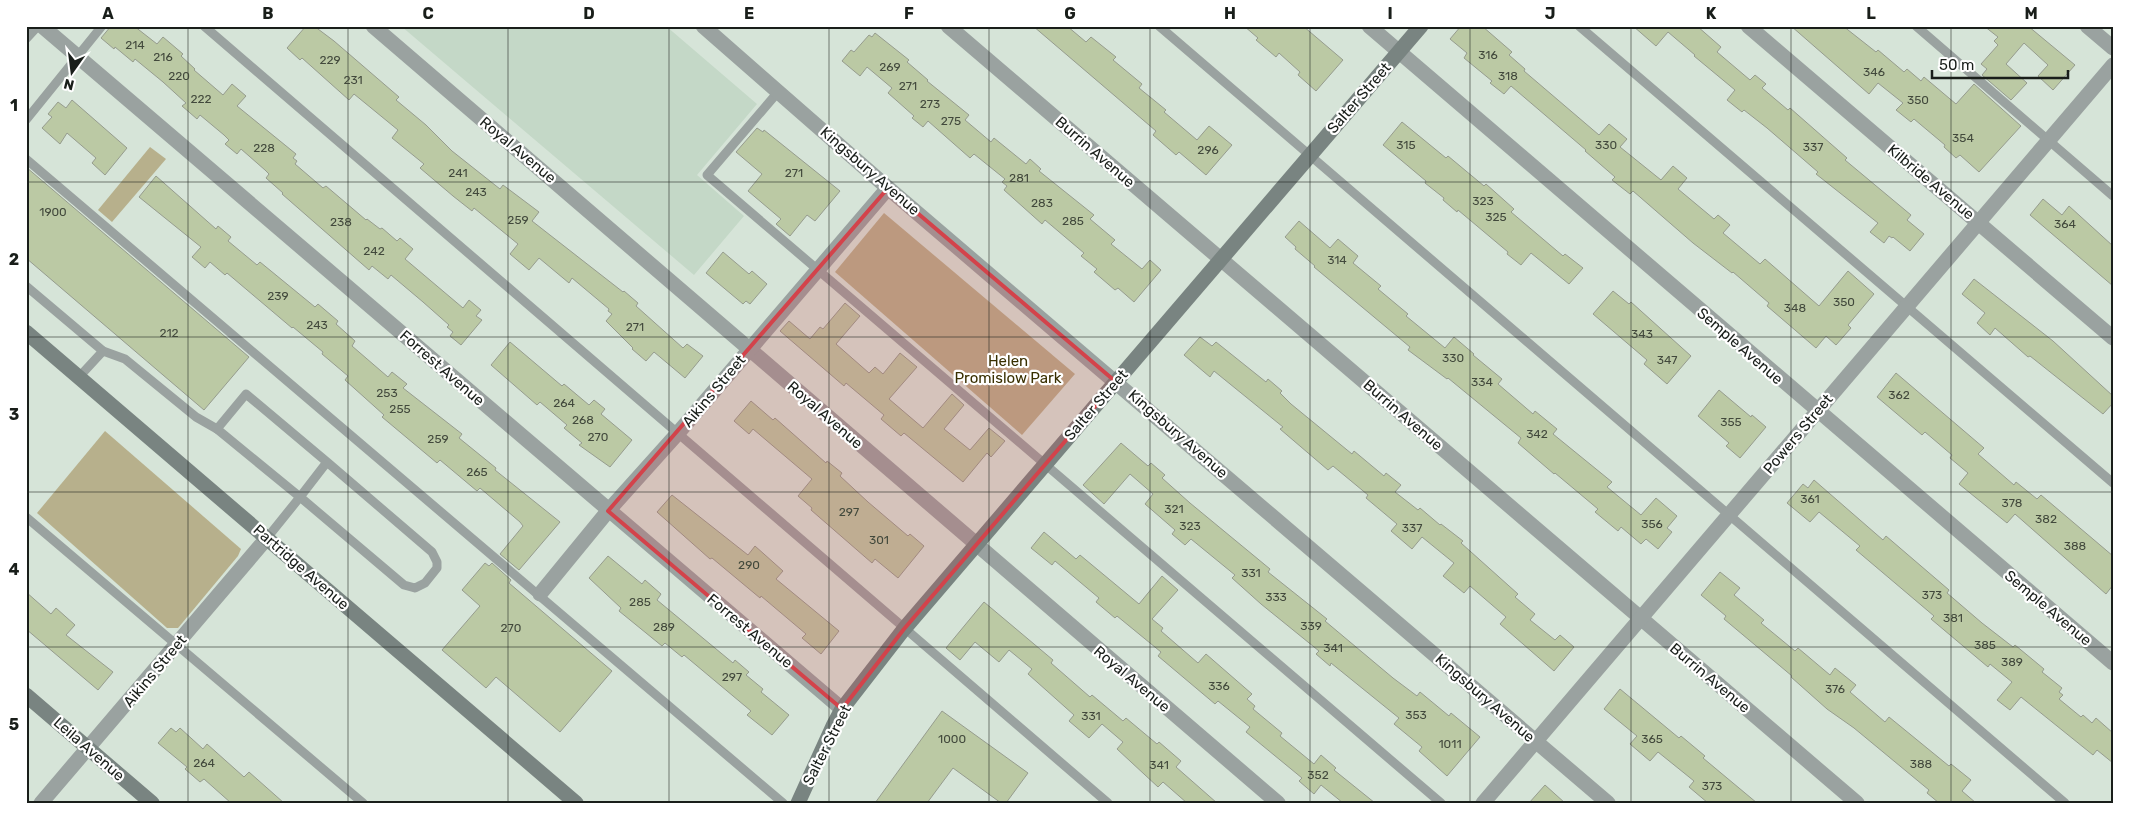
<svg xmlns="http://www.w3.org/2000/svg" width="2139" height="829" viewBox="0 0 2139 829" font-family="Rubik,sans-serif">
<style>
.built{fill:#c4d8c7}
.green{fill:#b7b08c}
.building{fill:#bbc9a4;stroke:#969c8e}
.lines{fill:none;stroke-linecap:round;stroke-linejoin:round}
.service{stroke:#9aa2a0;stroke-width:9}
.minor{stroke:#9aa2a0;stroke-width:15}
.tertiary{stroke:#9aa2a0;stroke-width:15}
.secondary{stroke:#798481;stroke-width:15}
.marked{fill:#d3434b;fill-opacity:0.2;stroke:#d3434b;stroke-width:4;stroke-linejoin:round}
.grid{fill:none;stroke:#191e1a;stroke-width:1;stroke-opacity:0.55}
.labels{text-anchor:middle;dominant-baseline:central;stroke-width:4.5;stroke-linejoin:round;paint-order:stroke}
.number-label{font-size:12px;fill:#42493c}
.street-label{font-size:15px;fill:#191e1a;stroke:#fff}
.park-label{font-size:15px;fill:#382f00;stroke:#fff}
.neatline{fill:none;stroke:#191e1a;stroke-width:2}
.grid-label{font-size:16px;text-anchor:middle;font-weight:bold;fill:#191e1a}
</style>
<rect width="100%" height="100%" fill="#d6e4d8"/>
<!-- built -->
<polygon class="built" points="401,26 666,26 757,104 697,175 744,216 694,275"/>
<!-- green -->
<g class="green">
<polygon points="150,147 166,159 112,222 98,210"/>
<polygon points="884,213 1075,374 1022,435 835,272"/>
<polygon points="105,431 241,549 238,556 178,628 167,628 37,513"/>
</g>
<!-- building -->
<g class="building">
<polygon points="111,26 134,26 157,44 163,37 183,54 181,56 195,69 194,70 223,95 232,84 246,96 237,106 296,154 293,158 297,161 295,164 323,188 326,186 366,220 367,219 380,229 382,228 397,241 400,238 413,249 405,259 463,308 469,300 481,310 476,316 482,320 461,345 450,336 453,332 447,327 449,325 423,302 391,275 388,279 372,266 369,270 282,194 283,193 266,178 269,174 265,170 241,149 237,154 225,144 229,140 224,135 200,115 197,119 182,106 186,103 163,82 135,59 133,62 115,47 114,49 101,38"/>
<polygon points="306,26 314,26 334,41 399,97 396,100 426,125 452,151 500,189 503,185 539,212 532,221 623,292 624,291 638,303 636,306 683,348 687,344 703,356 685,378 654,352 646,361 632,349 633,348 606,321 612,314 608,311 609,309 572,278 569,283 539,258 529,270 510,254 518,244 474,208 472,211 453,196 420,168 424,164 392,138 398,130 354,94 349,100 302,58 300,60 287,48"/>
<polygon points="1033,26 1067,26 1086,42 1091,37 1116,57 1113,60 1142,84 1139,88 1166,110 1164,112 1197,140 1209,126 1232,145 1206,175 1179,152 1176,155 1153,135 1156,131"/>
<polygon points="1244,26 1303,26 1343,60 1316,91 1298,75 1300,72 1279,53 1276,57 1256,40 1258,38"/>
<polygon points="1461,26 1482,26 1512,52 1509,55 1525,69 1524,71 1599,135 1609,124 1627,139 1620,147 1661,180 1673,166 1687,178 1678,189 1714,219 1718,215 1730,225 1723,233 1760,264 1765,259 1819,306 1848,271 1874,294 1848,325 1851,328 1836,345 1826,336 1816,348 1767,306 1769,303 1733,272 1732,273 1693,243 1633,191 1630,194 1612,180 1615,177 1585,151 1586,150 1511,86 1504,94 1490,83 1492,81 1464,58 1467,53 1450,39"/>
<polygon points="1633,26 1697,26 1721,47 1717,52 1750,80 1755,75 1766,84 1762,88 1788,110 1790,108 1847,158 1845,160 1911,215 1907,220 1924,234 1910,251 1893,237 1892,238 1889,236 1884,243 1870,232 1878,223 1816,174 1818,172 1767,128 1744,110 1742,112 1727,100 1735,90 1694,56 1695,55 1668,32 1656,46"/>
<polygon points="1791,26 1843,26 1876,52 1878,50 1904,72 1907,69 1921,81 1924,77 1956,104 1974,84 2021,126 1979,172 1960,155 1956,158 1944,147 1945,145 1914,119 1911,122 1896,110 1903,103 1878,83 1869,94"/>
<polygon points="1984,26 2028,26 2075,65 2053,90 2038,76 2048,65 2024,43 2006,64 2027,83 2011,100 1982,75 1987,69 1981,64 1998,45 1994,41 1998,37"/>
<polygon points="875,33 909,60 907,62 928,80 927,81 969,115 965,120 991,142 994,138 1026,164 1030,159 1041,169 1039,171 1094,215 1090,219 1115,240 1111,244 1142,269 1150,260 1161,270 1134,302 1118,288 1115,290 1094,272 1097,269 1081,256 1084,253 1045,220 1042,224 1004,190 1007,186 1002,182 1005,179 974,154 970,158 928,121 923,127 912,118 914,116 888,93 892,88 867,67 860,76 842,61 851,50 854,52 869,35 872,37"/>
<polygon points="72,100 127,148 105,175 92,163 96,158 67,133 60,144 42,128 52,117 48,114 58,102 66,108"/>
<polygon points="1402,122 1446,158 1448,156 1484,186 1486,184 1514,209 1511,212 1563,256 1565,254 1583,268 1569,284 1531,253 1521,265 1507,254 1508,252 1458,210 1457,212 1443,200 1444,198 1425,183 1426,181 1383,145"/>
<polygon points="757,128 763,132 764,130 840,191 815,221 807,215 790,236 776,224 781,219 748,191 762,174 736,152"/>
<polygon points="26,167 249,357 204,410 26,258"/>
<polygon points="156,176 216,229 218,226 231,237 228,241 257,265 260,262 315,307 318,304 338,321 336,324 355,341 352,346 388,377 392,372 407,384 403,388 462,434 459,438 496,468 495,470 560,522 519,570 500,554 523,526 520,522 480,488 477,491 440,460 437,463 382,417 384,415 345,380 348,376 322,354 323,352 293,327 292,328 227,273 225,275 210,262 205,268 192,257 201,247 139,197"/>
<polygon points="2043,199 2062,215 2069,206 2113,246 2113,286 2030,215"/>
<polygon points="1299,221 1330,248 1338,239 1358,256 1353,263 1381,286 1378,289 1408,314 1406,316 1445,348 1454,337 1474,354 1473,355 1502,379 1498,384 1533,414 1535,411 1557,429 1553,434 1612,482 1607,487 1641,515 1656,498 1677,516 1667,528 1672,532 1658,549 1646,539 1641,544 1621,527 1618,531 1595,512 1598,509 1555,473 1554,474 1518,443 1521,438 1448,378 1447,379 1408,350 1410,347 1314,267 1315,266 1295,249 1296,247 1285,237"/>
<polygon points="723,252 749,274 752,271 767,284 750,304 746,301 743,304 706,273"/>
<polygon points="1974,279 2053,341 2113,396 2113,403 2103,414 2030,356 2028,357 1995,328 1990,335 1977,323 1985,313 1962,294"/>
<polygon points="1613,291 1629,304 1631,302 1691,356 1667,384 1644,364 1647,360 1593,314"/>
<polygon points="845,303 860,316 836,344 869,373 875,367 883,374 900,353 917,367 889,399 923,428 952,394 964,405 944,429 970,450 989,428 1005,441 991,457 987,453 963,482 904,433 901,436 881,419 884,415 846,383 844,386 780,331 789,321 810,339 820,327 823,329"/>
<polygon points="1200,337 1212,346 1216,342 1266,382 1268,379 1282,391 1280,393 1291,404 1352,454 1354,451 1384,476 1386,473 1401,485 1395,492 1418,510 1420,508 1440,525 1441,524 1463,541 1461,543 1518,594 1515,597 1535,614 1530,620 1555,640 1560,635 1574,647 1554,671 1500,624 1506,617 1470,586 1464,593 1443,576 1454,563 1422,537 1412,549 1391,531 1397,524 1366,498 1368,495 1333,466 1328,470 1280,429 1283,427 1214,371 1210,377 1184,355"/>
<polygon points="510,342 562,386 564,384 589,405 594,400 605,409 601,414 632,440 610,467 579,445 582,443 564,428 567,425 540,402 537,405 491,365"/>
<polygon points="1896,373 1984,448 1978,454 2014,485 2016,482 2037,499 2041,495 2113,556 2113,585 2106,594 2015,514 2007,523 1959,484 1968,473 1950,458 1952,455 1925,432 1922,435 1877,397"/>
<polygon points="1719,390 1751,417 1752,415 1766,427 1740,458 1726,446 1729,443 1698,416"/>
<polygon points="751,401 773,420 775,418 826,463 827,461 842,473 840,476 868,502 908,536 910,534 924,546 898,578 875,559 872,563 811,510 812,508 798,496 812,479 753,429 749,434 734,421"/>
<polygon points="1121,443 1148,466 1151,463 1165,475 1162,478 1190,503 1270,569 1268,572 1327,619 1325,621 1393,678 1417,696 1420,692 1449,716 1451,713 1480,737 1447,776 1419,751 1422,747 1394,724 1399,718 1331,663 1330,666 1316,654 1319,651 1261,604 1232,578 1235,575 1191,539 1185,545 1172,534 1175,530 1145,504 1153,494 1130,474 1104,504 1083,485"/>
<polygon points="1814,480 1883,540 1886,536 1949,590 1947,593 1982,623 2013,647 2015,645 2044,669 2042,672 2062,688 2059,692 2063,695 2059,699 2081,717 2083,715 2092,723 2096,718 2113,733 2113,763 2097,750 2093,755 2021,697 2010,710 1997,700 2012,682 1990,664 1988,667 1931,619 1934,616 1856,550 1860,546 1819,512 1810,522 1787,503 1803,484 1808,488"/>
<polygon points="672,495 748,555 755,546 783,571 776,579 839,631 821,654 802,638 806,634 761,596 760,598 712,558 710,559 657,512"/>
<polygon points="1044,532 1076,559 1080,555 1139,604 1162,576 1178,590 1152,619 1163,628 1161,631 1198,663 1206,654 1252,694 1247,699 1255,706 1253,709 1282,733 1280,736 1314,764 1321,755 1336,768 1334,770 1375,803 1343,803 1321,785 1314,794 1299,781 1302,778 1246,732 1250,727 1218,701 1215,704 1158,656 1161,652 1117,616 1115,618 1096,602 1099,598 1055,561 1052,565 1031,548"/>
<polygon points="608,556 642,584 645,580 661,594 657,600 733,663 735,660 749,672 746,675 763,689 761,692 789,715 772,735 747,715 751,711 684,655 682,657 665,643 662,646 619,611 621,608 589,578"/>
<polygon points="485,563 489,566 492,563 511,580 509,583 612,671 560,732 496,677 486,688 442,650 480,606 462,590"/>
<polygon points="1720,572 1740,588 1734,595 1764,620 1761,623 1795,651 1798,648 1830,675 1835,668 1856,685 1850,692 1885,722 1889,717 1949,766 1951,764 1971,780 1962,791 1976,803 1939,803 1927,793 1929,790 1854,728 1827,709 1791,677 1792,676 1724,619 1726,616 1701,595"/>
<polygon points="26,592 51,614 56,608 75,625 66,635 113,672 98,690 26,629"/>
<polygon points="984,602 1053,660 1051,663 1090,697 1092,695 1123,721 1126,718 1157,744 1159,742 1181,761 1176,767 1217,803 1187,803 1163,782 1158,787 1117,749 1123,742 1102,724 1089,738 1069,721 1074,715 1028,674 1032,669 1009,650 999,662 975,642 960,660 946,648"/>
<polygon points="1620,689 1679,738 1681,736 1705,756 1703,758 1757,803 1708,803 1689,787 1694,781 1658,752 1650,761 1630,744 1637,736 1604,709"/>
<polygon points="942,711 1028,773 1006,803 1001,803 953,768 927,803 875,803"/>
<polygon points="171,728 176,732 180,728 203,749 207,744 244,777 249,772 284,803 231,803 204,779 200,782 185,769 187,767 158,743"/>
<polygon points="1545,785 1565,803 1529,803"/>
</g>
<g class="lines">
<!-- service -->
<g class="service">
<polyline points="204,26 1108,803"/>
<polyline points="1159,26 2065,803"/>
<polyline points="1579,26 2113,483"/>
<polyline points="1916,26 2113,196"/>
<polyline points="26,39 38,26"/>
<polyline points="778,92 707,175 1441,803"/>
<polyline points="26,120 102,26"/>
<polyline points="26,159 783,803"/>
<polyline points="26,286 103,351 125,359 196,417 217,429"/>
<polyline points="79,377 103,351"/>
<polyline points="26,517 363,803"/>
<polyline points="267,538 300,497 404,585 415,588 425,583 437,568 437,562 432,552 327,462 300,497 217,429 246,394 327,462"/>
</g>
<!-- minor -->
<g class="minor">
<polyline points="42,26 842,709"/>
<path d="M373 26C676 284 975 545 1278 803"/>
<polyline points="948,26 1857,803"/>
<polyline points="1369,26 2113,663"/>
<polyline points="1748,26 2113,338"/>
<polyline points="2087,26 2113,48"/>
<polyline points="540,594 608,511 678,433 888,188"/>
<polyline points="41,803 267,538"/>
<polyline points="1483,803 2113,65"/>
</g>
<!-- tertiary -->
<polyline class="tertiary" points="703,26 888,188 1608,803"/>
<!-- secondary -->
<g class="secondary">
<polyline points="26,332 576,803"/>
<polyline points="26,695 152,803"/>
<polyline points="798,803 833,726 842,709 904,629 1421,26"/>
</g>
</g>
<!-- marked area -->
<path class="marked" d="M888 188 1116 382 904 629 842 709 608 511Z"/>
<!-- grid -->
<path class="grid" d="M188 26V803M348 26V803M508 26V803M669 26V803M829 26V803M989 26V803M1150 26V803M1310 26V803M1470 26V803M1631 26V803M1791 26V803M1951 26V803M26 182H2113M26 337H2113M26 492H2113M26 647H2113"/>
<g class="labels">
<!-- number labels -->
<g class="number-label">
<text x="135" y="45">214</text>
<text x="1488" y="55">316</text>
<text x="163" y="57">216</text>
<text x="330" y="60">229</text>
<text x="890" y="67">269</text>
<text x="1874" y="72">346</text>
<text x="179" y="76">220</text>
<text x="1508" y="76">318</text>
<text x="353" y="80">231</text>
<text x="908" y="86">271</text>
<text x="201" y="99">222</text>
<text x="1918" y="100">350</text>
<text x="930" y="104">273</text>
<text x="951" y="121">275</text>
<text x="1963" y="138">354</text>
<text x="1406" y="145">315</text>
<text x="1606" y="145">330</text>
<text x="1813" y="147">337</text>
<text x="264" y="148">228</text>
<text x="1208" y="150">296</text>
<text x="458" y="173">241</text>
<text x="794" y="173">271</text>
<text x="1019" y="178">281</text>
<text x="476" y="192">243</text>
<text x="1483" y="201">323</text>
<text x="1042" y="203">283</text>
<text x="53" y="212">1900</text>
<text x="1496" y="217">325</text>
<text x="518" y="220">259</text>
<text x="1073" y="221">285</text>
<text x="341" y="222">238</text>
<text x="2065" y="224">364</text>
<text x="374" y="251">242</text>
<text x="1337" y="260">314</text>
<text x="278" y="296">239</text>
<text x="1844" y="302">350</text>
<text x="1795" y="308">348</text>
<text x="317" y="325">243</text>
<text x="635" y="327">271</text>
<text x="169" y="333">212</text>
<text x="1642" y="334">343</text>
<text x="1453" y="358">330</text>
<text x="1667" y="360">347</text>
<text x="1482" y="382">334</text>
<text x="387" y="393">253</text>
<text x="1899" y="395">362</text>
<text x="564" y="403">264</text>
<text x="400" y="409">255</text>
<text x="583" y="420">268</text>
<text x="1731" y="422">355</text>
<text x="1537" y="434">342</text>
<text x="598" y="437">270</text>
<text x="438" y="439">259</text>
<text x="477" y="472">265</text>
<text x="1810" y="499">361</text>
<text x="2012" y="503">378</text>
<text x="1174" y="509">321</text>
<text x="849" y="512">297</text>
<text x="2046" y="519">382</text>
<text x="1652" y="524">356</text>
<text x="1190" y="526">323</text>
<text x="1412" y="528">337</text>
<text x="879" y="540">301</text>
<text x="2075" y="546">388</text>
<text x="749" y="565">290</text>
<text x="1251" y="573">331</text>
<text x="1932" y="595">373</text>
<text x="1276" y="597">333</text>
<text x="640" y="602">285</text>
<text x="1953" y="618">381</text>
<text x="1311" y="626">339</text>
<text x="664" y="627">289</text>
<text x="511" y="628">270</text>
<text x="1985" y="645">385</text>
<text x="1333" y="648">341</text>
<text x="2012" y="662">389</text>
<text x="732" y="677">297</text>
<text x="1219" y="686">336</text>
<text x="1835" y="689">376</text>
<text x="1416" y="715">353</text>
<text x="1091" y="716">331</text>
<text x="952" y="739">1000</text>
<text x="1652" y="739">365</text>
<text x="1450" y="744">1011</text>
<text x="204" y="763">264</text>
<text x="1921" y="764">388</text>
<text x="1159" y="765">341</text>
<text x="1318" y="775">352</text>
<text x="1712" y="786">373</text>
</g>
<!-- street labels -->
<g class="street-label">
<text transform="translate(1359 98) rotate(-49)">Salter Street</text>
<text transform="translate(518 150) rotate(40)">Royal Avenue</text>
<text transform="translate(1095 152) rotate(41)">Burrin Avenue</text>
<text transform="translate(870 171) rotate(41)">Kingsbury Avenue</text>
<text transform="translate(1931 182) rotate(40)">Kilbride Avenue</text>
<text transform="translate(1740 346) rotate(41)">Semple Avenue</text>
<text transform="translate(442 368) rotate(41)">Forrest Avenue</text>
<text transform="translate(714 391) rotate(-50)">Aikins Street</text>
<text transform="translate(1096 405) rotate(-49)">Salter Street</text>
<text transform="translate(825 415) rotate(41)">Royal Avenue</text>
<text transform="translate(1403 415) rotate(41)">Burrin Avenue</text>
<text transform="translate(1178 434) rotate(41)">Kingsbury Avenue</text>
<text transform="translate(1798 434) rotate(-50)">Powers Street</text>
<text transform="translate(301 567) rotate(41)">Partridge Avenue</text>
<text transform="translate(2048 608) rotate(40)">Semple Avenue</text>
<text transform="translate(750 631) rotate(40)">Forrest Avenue</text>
<text transform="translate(155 671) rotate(-50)">Aikins Street</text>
<text transform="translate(1710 678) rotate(40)">Burrin Avenue</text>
<text transform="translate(1132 679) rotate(40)">Royal Avenue</text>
<text transform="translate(1485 698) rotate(41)">Kingsbury Avenue</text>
<text transform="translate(827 745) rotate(-63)">Salter Street</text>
<text transform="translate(89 749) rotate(41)">Leila Avenue</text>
</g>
<!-- park labels -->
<g class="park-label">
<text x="1008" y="361">Helen<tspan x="1008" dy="17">Promislow Park</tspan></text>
</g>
</g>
<!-- border -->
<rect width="2139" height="829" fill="none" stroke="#ffffff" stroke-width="55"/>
<!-- north arrow -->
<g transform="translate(72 72) rotate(194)" stroke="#ffffff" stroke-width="4" paint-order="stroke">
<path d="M0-4L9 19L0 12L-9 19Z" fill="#191e1a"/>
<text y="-8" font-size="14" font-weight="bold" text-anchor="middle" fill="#191e1a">N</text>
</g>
<!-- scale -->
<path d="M1932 70v8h136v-8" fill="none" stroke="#191e1a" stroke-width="2.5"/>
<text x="1939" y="70" font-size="15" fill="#191e1a" stroke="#ffffff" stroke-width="4" paint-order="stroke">50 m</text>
<rect x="28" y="28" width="2084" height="774" class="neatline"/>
<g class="grid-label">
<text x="108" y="19">A</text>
<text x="268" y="19">B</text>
<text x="428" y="19">C</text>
<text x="589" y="19">D</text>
<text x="749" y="19">E</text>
<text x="909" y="19">F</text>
<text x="1070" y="19">G</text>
<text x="1230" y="19">H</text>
<text x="1390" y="19">I</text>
<text x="1550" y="19">J</text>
<text x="1711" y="19">K</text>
<text x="1871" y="19">L</text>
<text x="2031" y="19">M</text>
<text x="14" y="111">1</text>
<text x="14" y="265">2</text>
<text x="14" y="420">3</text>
<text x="14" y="575">4</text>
<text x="14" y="730">5</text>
</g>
</svg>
